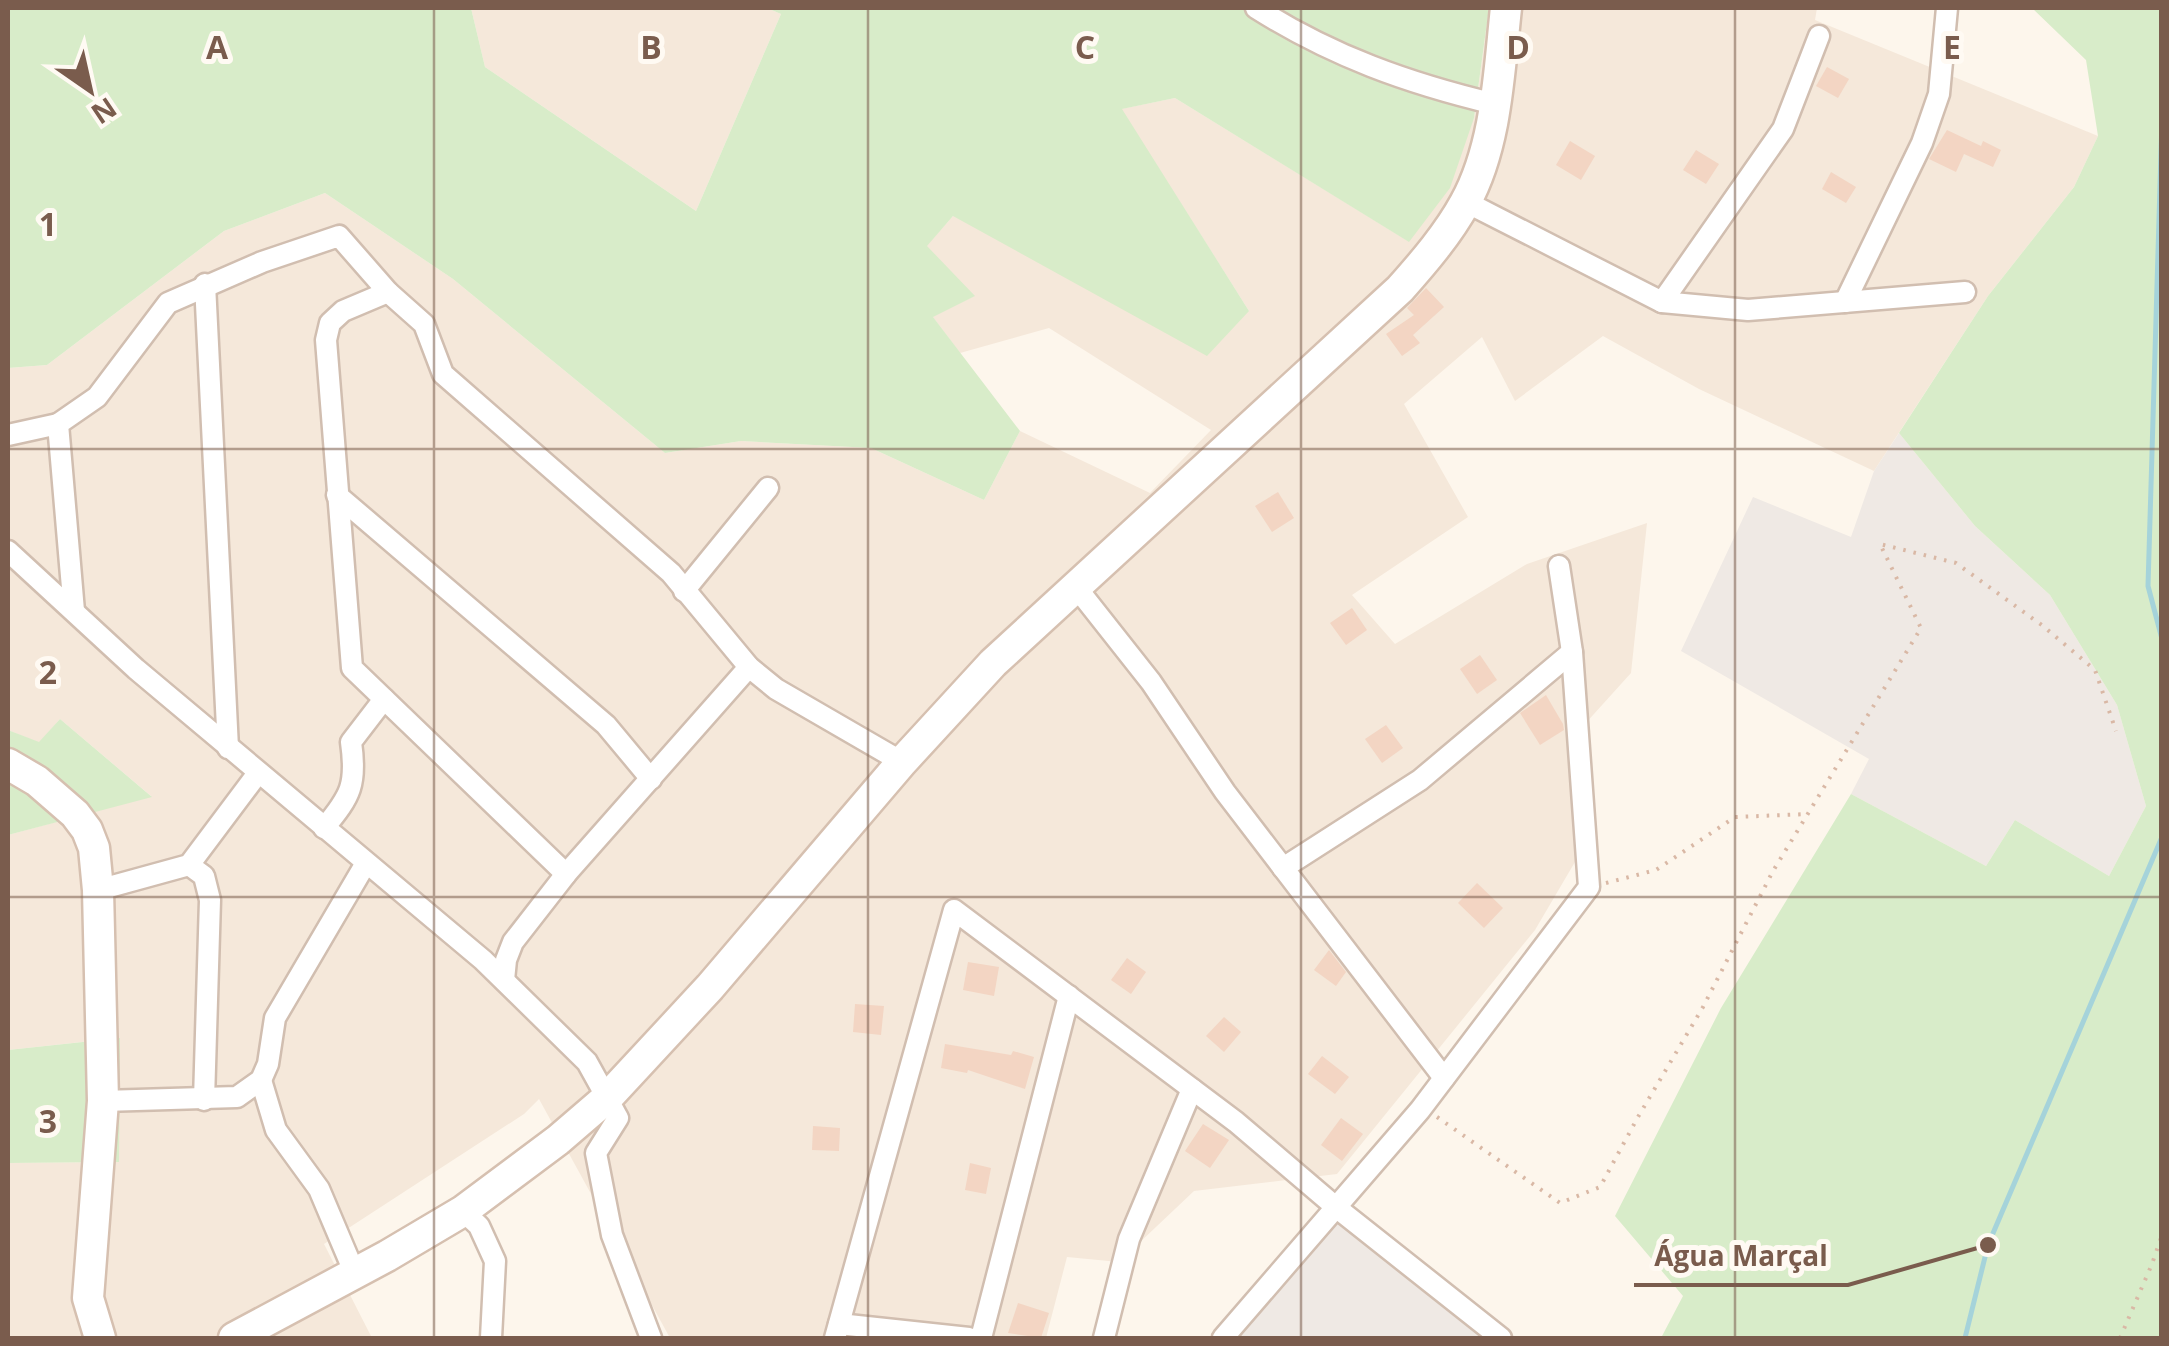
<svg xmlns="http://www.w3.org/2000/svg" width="2169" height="1346" viewBox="0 0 2169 1346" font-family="'Open Sans',sans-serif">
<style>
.residential{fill:#f5e8da}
.industrial{fill:#efe9e4}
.green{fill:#d8ecc9}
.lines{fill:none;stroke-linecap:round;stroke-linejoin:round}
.stream{stroke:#a5d3da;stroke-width:5}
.building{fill:#f3d5c3}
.street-casing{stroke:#d1beb0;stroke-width:25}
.secondary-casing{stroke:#d6c0b0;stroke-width:35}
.path{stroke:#d9b8a5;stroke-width:4;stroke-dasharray:2.5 8;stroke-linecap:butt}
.street{stroke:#fff;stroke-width:20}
.secondary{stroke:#fff;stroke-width:30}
.grid{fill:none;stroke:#7a5c4d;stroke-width:2.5;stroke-opacity:0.55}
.grid-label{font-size:32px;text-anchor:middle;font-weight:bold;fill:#7a5c4d;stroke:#fffaf3;stroke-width:10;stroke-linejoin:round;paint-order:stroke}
.leader{fill:none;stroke:#7a5c4d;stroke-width:4}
.callout-dot{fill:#7a5c4d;stroke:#fffaf3;stroke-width:4}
.callout-label{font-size:28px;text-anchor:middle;font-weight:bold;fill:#7a5c4d;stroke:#fffaf3;stroke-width:10;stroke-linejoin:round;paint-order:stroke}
</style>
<rect width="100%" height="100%" fill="#fdf6ec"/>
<!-- residential -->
<g class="residential">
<polygon points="471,8 767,8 781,14 696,211 485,67"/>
<polygon points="1489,8 1817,8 1815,20 2098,136 2074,187 1988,296 1874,471 1699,389 1603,336 1515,401 1482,337 1404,404 1468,517 1352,595 1395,644 1527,564 1647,523 1631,673 1584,725 1592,833 1535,930 1337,1174 1194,1191 1119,1262 1067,1257 1046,1338 670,1338 539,1099 524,1114 324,1244 372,1338 8,1338 8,1163 119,1162 119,1038 8,1050 8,835 151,796 60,719 39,743 8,730 8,368 47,365 224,231 325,193 453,279 665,453 741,441 871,448 984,500 1020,431 1150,493 1211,430 1049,328 960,353 932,316 974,296 926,246 954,215 1249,311 1121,109 1175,98 1408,241 1474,118"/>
</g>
<!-- industrial -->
<g class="industrial">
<polygon points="1899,433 1975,526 2050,595 2117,705 2146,806 2109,876 2015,820 1986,866 1851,794 1869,759 1681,651 1753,497 1851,537 1874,471"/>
<polygon points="1328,1214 1482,1335 1479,1338 1227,1338"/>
</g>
<!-- green -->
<g class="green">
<polygon points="8,8 471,8 485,67 696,211 781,14 767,8 1489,8 1474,118 1450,188 1409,242 1175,98 1122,109 1249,311 1207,356 953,216 927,246 975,296 933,317 1020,431 984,500 871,448 741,441 665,453 453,279 325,193 224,231 47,365 8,368"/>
<polygon points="2032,8 2161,8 2161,1338 1661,1338 1683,1296 1615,1216 1721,1008 1851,794 1986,866 2015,820 2109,876 2146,806 2117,705 2050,595 1975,526 1899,433 1988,296 2074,187 2098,136 2086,60"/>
<polygon points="60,719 152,797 8,835 8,730 39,742"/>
<polygon points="120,1038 119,1162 8,1163 8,1050"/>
</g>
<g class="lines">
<!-- stream -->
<g class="stream">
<polyline points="2162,119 2148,586 2162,639"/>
<polyline points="1965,1338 1988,1245 2162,837"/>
</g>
</g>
<!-- building -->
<g class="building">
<polygon points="1827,67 1849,79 1838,98 1816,86"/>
<polygon points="1947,130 1981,146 1983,141 2001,150 1993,167 1964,154 1956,172 1929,159"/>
<polygon points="1570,141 1595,156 1581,180 1556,165"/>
<polygon points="1696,150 1719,164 1706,184 1683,170"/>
<polygon points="1831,172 1856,187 1846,203 1822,189"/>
<polygon points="1426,288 1444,307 1413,335 1420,343 1402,356 1386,334 1414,315 1407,308"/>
<polygon points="1278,492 1294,518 1272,532 1255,506"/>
<polygon points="1352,608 1367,630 1346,645 1330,623"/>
<polygon points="1480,655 1497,680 1477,694 1460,669"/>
<polygon points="1546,695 1563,724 1564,730 1540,745 1520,713"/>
<polygon points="1386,725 1403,748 1382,763 1365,739"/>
<polygon points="1477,883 1503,908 1484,928 1458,903"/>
<polygon points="1329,950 1346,972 1336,986 1314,970"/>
<polygon points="1127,958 1146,972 1131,994 1111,980"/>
<polygon points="968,962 999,967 994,996 963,990"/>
<polygon points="855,1004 884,1006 881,1035 853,1032"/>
<polygon points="1224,1017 1241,1032 1224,1052 1206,1036"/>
<polygon points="945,1044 1011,1055 1013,1051 1034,1057 1025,1089 968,1070 967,1073 941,1068"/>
<polygon points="1322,1056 1349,1077 1335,1094 1308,1074"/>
<polygon points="1341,1118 1363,1134 1342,1161 1321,1145"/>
<polygon points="1203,1124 1229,1140 1210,1168 1185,1151"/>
<polygon points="813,1126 840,1128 839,1151 812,1150"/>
<polygon points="970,1163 991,1168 986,1194 965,1190"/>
<polygon points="1018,1303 1049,1313 1041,1338 1008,1333"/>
</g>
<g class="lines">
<!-- street casing -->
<g class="street-casing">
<g id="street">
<path d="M1256 8C1332 56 1407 83 1495 104"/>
<polyline points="1466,202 1662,302 1748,310 1965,292"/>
<polyline points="205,284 228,748"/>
<polyline points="388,292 343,311 330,323 326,340 352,668 566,874"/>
<polyline points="1662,302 1783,129 1819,36"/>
<polyline points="1845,302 1922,143 1939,94 1947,8"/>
<polyline points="8,435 58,424"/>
<polyline points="337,495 606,725 651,779"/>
<polyline points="8,551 136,669 483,960 587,1062 618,1118 596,1153 612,1235 651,1338"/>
<polyline points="1076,587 1151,682 1225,792 1444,1078"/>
<polyline points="684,591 768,488"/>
<polyline points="74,611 58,424 97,397 168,303 262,262 339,236 388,292 424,324 443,374 671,573 749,667 776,689 902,762"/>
<path d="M324 828C351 796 357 784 351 742L384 699"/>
<polyline points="189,865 204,876 210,900 204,1100"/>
<polyline points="1283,868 1420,780 1572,652"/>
<polyline points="98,890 189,865 258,773"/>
<polyline points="504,980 506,960 513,942 566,874 749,667"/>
<polyline points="261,1080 276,1130 319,1189 355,1274"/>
<polyline points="103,1101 237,1097 261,1080 268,1064 275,1018 366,863"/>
<polyline points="463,1211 479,1226 495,1261 491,1338"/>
<polyline points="839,1324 969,1338"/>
<polyline points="835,1338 954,910 1236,1122 1337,1208 1501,1338"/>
<polyline points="981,1338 1069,996"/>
<polyline points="1104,1338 1129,1239 1192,1089"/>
<polyline points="1223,1338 1420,1110 1589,887 1572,652 1559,566"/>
</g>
</g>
<!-- secondary casing -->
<g class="secondary-casing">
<g id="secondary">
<polyline points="8,764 37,781 75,814 87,830 94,848 98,890 103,1101 88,1298 100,1338"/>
<path d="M234 1338 387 1256 463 1211 558 1140 608 1097 710 987 902 762 993 663 1400 289C1424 262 1448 234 1465 203 1497 145 1499 71 1506 8"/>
</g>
</g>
<!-- path -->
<g class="path">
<polyline points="1606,883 1656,870 1735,817 1808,814"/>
<polyline points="1437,1117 1560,1203 1600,1187 1638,1117 1703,1007 1773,871 1921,628 1880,544 1956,563 2043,626 2095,670 2116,731"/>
<polyline points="2120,1338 2152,1264 2162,1235"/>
</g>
<!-- street -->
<use href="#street" class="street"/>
<!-- secondary -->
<use href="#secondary" class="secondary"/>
</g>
<!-- grid -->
<path class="grid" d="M434 8V1338M868 8V1338M1301 8V1338M1735 8V1338M8 449H2162M8 897H2162"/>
<g class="grid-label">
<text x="217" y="59">A</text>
<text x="651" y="59">B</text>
<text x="1085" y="59">C</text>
<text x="1518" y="59">D</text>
<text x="1952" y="59">E</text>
<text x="48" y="236">1</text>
<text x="48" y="684">2</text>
<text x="48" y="1133">3</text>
</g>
<!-- callouts -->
<path class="leader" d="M1988 1245L1848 1285H1634"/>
<circle class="callout-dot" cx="1988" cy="1245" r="10"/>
<g class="callout-label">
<text x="1741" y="1266">Água Marçal</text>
</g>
<!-- border -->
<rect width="2169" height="1346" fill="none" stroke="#7a5c4d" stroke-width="20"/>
<!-- north arrow -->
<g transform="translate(90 90) rotate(146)" stroke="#fffaf3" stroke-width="8" paint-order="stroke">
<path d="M0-8L18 38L0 25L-18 38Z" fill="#7a5c4d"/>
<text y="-15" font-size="28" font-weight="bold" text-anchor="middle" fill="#7a5c4d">N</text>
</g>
</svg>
